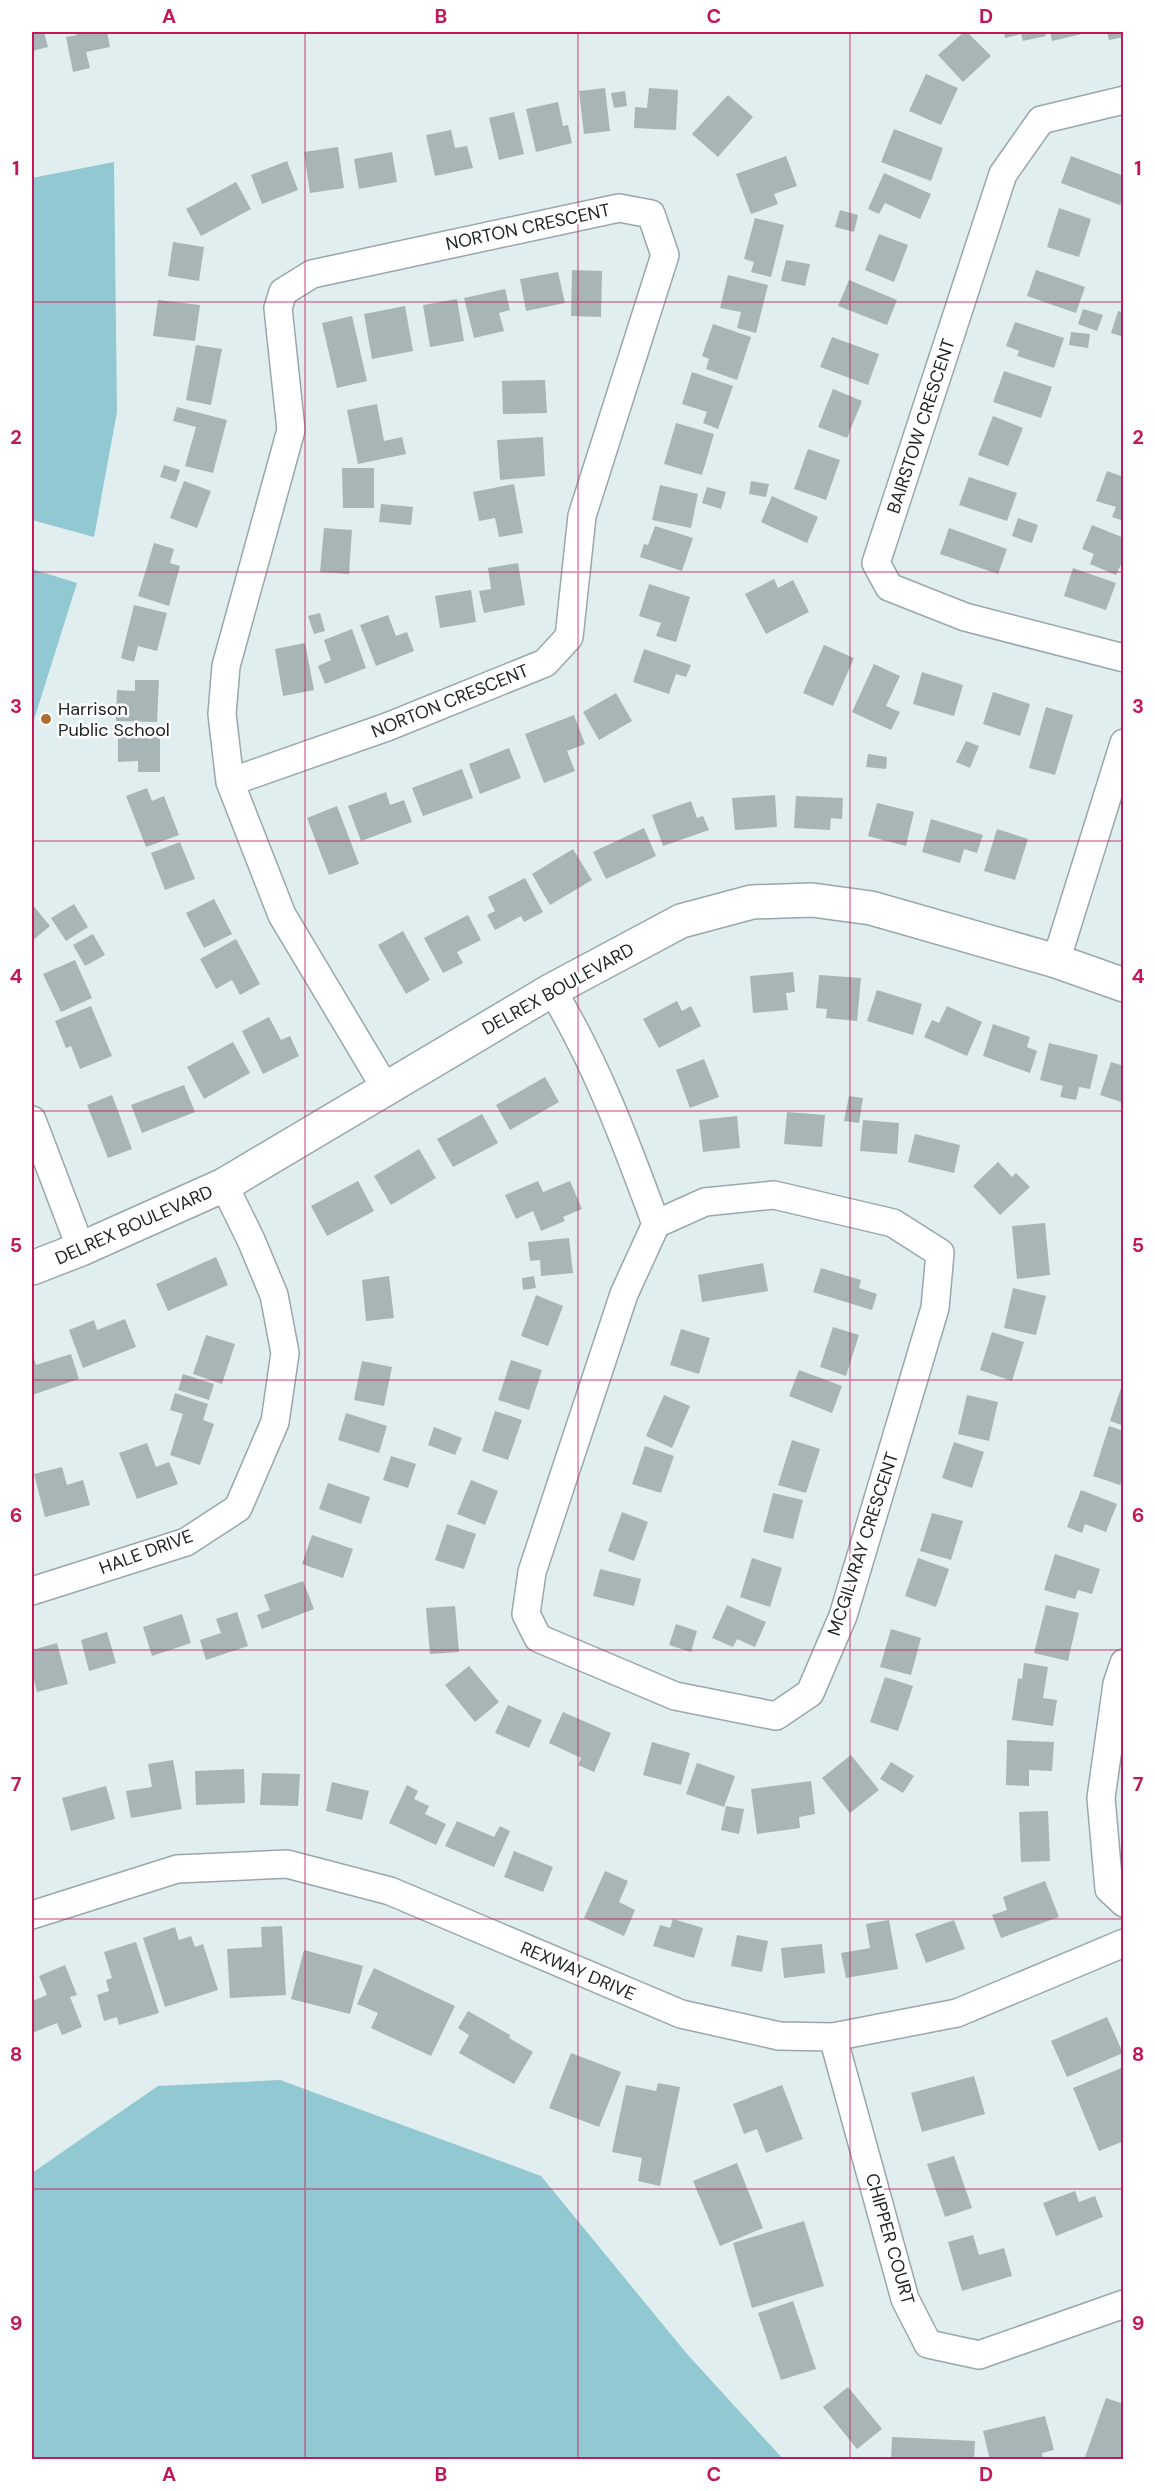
<svg xmlns="http://www.w3.org/2000/svg" width="1155" height="2491" viewBox="0 0 1155 2491" font-family="'DM Sans',sans-serif">
<style>
.green{fill:#91c8d2}
.building{fill:#a8b5b7}
.lines{fill:none;stroke-linecap:round;stroke-linejoin:round}
.minor-casing{stroke:#9aa7aa;stroke-width:30}
.tertiary-casing{stroke:#9aa7aa;stroke-width:36}
.minor{stroke:#fff;stroke-width:27}
.tertiary{stroke:#fff;stroke-width:33}
.grid{fill:none;stroke:#c2185b;stroke-width:1.5;stroke-opacity:0.55}
.poi-dot{fill:#ab6c32;stroke:#fff;stroke-width:2}
.labels{text-anchor:middle;dominant-baseline:central;stroke-width:5;stroke-linejoin:round;paint-order:stroke}
.street-label{font-size:18px;fill:#202525;stroke:#fff}
.poi-label{font-size:18px;fill:#202525;stroke:#fff;text-anchor:start}
.neatline{fill:none;stroke:#c2185b;stroke-width:2}
.grid-label{font-size:20px;text-anchor:middle;font-weight:bold;fill:#c2185b}
</style>
<rect width="100%" height="100%" fill="#e0eef0"/>
<!-- green -->
<g class="green">
<polygon points="114,162 117,412 94,537 32,520 32,178"/>
<polygon points="32,569 77,583 32,726"/>
<polygon points="280,2080 541,2176 687,2354 783,2459 32,2459 32,2173 158,2086"/>
</g>
<!-- building -->
<g class="building">
<polygon points="32,32 44,32 48,47 32,51"/>
<polygon points="76,32 107,32 110,47 86,52 90,68 73,72 66,37 77,35"/>
<polygon points="964,32 967,32 991,56 963,82 938,55"/>
<polygon points="1004,32 1045,32 1046,36 1023,41 1021,34 1005,38"/>
<polygon points="1050,32 1090,32 1052,41"/>
<polygon points="1107,32 1124,32 1124,37 1109,40"/>
<polygon points="926,74 958,88 941,125 909,111"/>
<polygon points="605,88 610,131 584,134 579,91"/>
<polygon points="649,88 678,90 676,130 634,128 635,107 647,108"/>
<polygon points="625,91 627,106 614,108 611,93"/>
<polygon points="728,95 753,117 718,157 692,134"/>
<polygon points="558,102 563,126 568,125 572,143 536,152 526,109"/>
<polygon points="514,112 524,154 499,160 489,118"/>
<polygon points="894,129 943,148 931,181 881,162"/>
<polygon points="451,130 455,148 467,146 473,168 435,176 426,135"/>
<polygon points="338,147 344,188 310,193 304,152"/>
<polygon points="392,152 397,182 359,189 354,159"/>
<polygon points="786,156 797,186 774,194 778,204 751,214 736,174"/>
<polygon points="1071,156 1124,176 1124,194 1120,205 1061,183"/>
<polygon points="287,161 298,190 262,204 251,175"/>
<polygon points="884,173 931,194 920,219 885,203 879,214 868,209"/>
<polygon points="236,182 251,209 201,236 186,209"/>
<polygon points="1059,208 1091,219 1079,257 1047,247"/>
<polygon points="840,210 858,215 854,232 835,227"/>
<polygon points="755,218 784,225 771,277 751,272 754,262 744,259"/>
<polygon points="879,234 908,245 894,282 865,270"/>
<polygon points="173,242 204,247 199,281 168,276"/>
<polygon points="786,260 810,264 805,286 781,281"/>
<polygon points="572,270 602,271 601,317 571,316"/>
<polygon points="1036,270 1085,287 1076,313 1027,296"/>
<polygon points="558,272 565,303 526,311 520,279"/>
<polygon points="728,275 768,285 756,333 737,328 741,312 720,308"/>
<polygon points="849,280 897,300 887,325 838,306"/>
<polygon points="505,289 510,310 499,313 504,331 474,338 464,298"/>
<polygon points="457,299 464,341 430,347 423,305"/>
<polygon points="158,300 200,305 195,341 153,336"/>
<polygon points="405,306 413,351 372,359 364,314"/>
<polygon points="1083,309 1103,315 1097,331 1078,324"/>
<polygon points="1118,311 1124,313 1124,337 1111,333"/>
<polygon points="352,316 367,381 337,388 322,323"/>
<polygon points="1015,322 1064,338 1054,368 1017,356 1019,351 1006,346"/>
<polygon points="713,324 751,337 737,380 706,369 709,359 702,356"/>
<polygon points="1071,332 1090,334 1088,348 1069,345"/>
<polygon points="832,337 879,354 868,385 820,367"/>
<polygon points="196,345 222,349 211,405 186,400"/>
<polygon points="1004,371 1052,387 1041,418 993,402"/>
<polygon points="692,372 733,386 718,429 703,423 707,412 682,404"/>
<polygon points="545,380 547,413 503,414 502,381"/>
<polygon points="833,389 862,401 847,438 818,427"/>
<polygon points="377,404 384,441 402,437 406,454 358,464 347,410"/>
<polygon points="177,407 227,420 213,473 185,466 196,427 173,421"/>
<polygon points="993,416 1023,428 1008,466 978,455"/>
<polygon points="676,423 714,434 702,475 664,464"/>
<polygon points="543,437 545,476 500,480 497,440"/>
<polygon points="808,449 840,460 826,500 794,489"/>
<polygon points="164,465 180,470 176,482 160,477"/>
<polygon points="342,468 374,468 374,508 343,508"/>
<polygon points="1107,471 1124,477 1124,521 1112,517 1116,507 1096,501"/>
<polygon points="969,477 1017,493 1007,521 959,505"/>
<polygon points="184,481 211,491 197,528 170,518"/>
<polygon points="751,481 769,484 766,497 749,494"/>
<polygon points="514,484 523,533 499,537 495,518 479,521 473,492"/>
<polygon points="660,485 698,494 691,528 652,520"/>
<polygon points="707,487 726,492 721,509 702,503"/>
<polygon points="772,496 818,517 807,543 761,522"/>
<polygon points="381,504 413,507 411,525 379,522"/>
<polygon points="1018,518 1038,525 1032,543 1012,536"/>
<polygon points="1092,525 1124,538 1124,558 1116,575 1090,564 1094,554 1082,549"/>
<polygon points="655,526 693,538 682,571 640,557 644,544 648,545"/>
<polygon points="324,528 352,530 349,574 320,572"/>
<polygon points="949,528 1007,549 998,574 940,554"/>
<polygon points="154,543 174,549 170,563 180,566 169,606 138,596"/>
<polygon points="518,563 525,605 484,613 479,591 491,589 488,568"/>
<polygon points="1073,568 1116,583 1106,610 1064,596"/>
<polygon points="774,579 778,588 793,580 809,612 766,634 745,594"/>
<polygon points="649,584 690,597 676,642 656,636 661,623 639,616"/>
<polygon points="471,590 476,622 440,628 435,596"/>
<polygon points="134,605 167,613 157,651 138,646 134,662 121,658"/>
<polygon points="320,613 325,631 314,634 308,616"/>
<polygon points="388,615 396,636 407,632 414,651 376,666 360,625"/>
<polygon points="352,629 366,668 325,684 318,666 331,660 324,640"/>
<polygon points="305,643 314,690 283,696 275,649"/>
<polygon points="824,645 854,658 833,706 803,693"/>
<polygon points="644,649 691,665 686,677 676,674 669,694 633,682"/>
<polygon points="874,664 900,676 886,706 900,712 891,730 852,712"/>
<polygon points="922,672 963,685 954,716 913,704"/>
<polygon points="135,680 159,680 157,722 116,721 117,690 135,691"/>
<polygon points="993,692 1030,704 1020,736 983,724"/>
<polygon points="616,693 632,721 599,740 583,712"/>
<polygon points="1046,707 1073,715 1055,775 1029,768"/>
<polygon points="574,715 585,744 567,751 575,771 544,783 525,734"/>
<polygon points="160,729 160,772 138,772 138,761 118,762 118,730"/>
<polygon points="966,741 979,746 970,768 956,762"/>
<polygon points="509,748 521,778 480,794 469,764"/>
<polygon points="868,754 887,757 886,769 866,767"/>
<polygon points="462,769 473,798 423,816 412,788"/>
<polygon points="147,788 152,801 164,796 179,835 146,847 126,796"/>
<polygon points="386,792 390,805 404,800 412,822 361,841 348,806"/>
<polygon points="775,795 777,827 735,830 732,798"/>
<polygon points="796,796 843,798 842,819 831,818 830,830 794,828"/>
<polygon points="691,801 697,818 703,816 709,830 663,846 652,815"/>
<polygon points="877,803 914,812 906,846 868,836"/>
<polygon points="337,806 359,864 329,875 307,818"/>
<polygon points="931,819 983,835 977,853 964,849 960,863 922,852"/>
<polygon points="644,828 656,856 606,879 593,852"/>
<polygon points="997,829 1028,839 1015,880 984,871"/>
<polygon points="180,842 195,879 165,890 151,853"/>
<polygon points="573,849 592,880 550,905 532,874"/>
<polygon points="525,878 543,912 524,922 521,916 495,930 487,915 495,911 488,897"/>
<polygon points="214,899 232,934 204,948 186,913"/>
<polygon points="32,904 50,926 32,941"/>
<polygon points="74,904 88,927 66,941 51,918"/>
<polygon points="468,915 481,940 457,952 463,963 443,973 424,938"/>
<polygon points="403,931 430,980 406,994 378,945"/>
<polygon points="93,934 105,955 85,966 73,945"/>
<polygon points="236,939 260,984 240,995 232,980 216,989 200,959"/>
<polygon points="75,960 92,998 61,1012 43,974"/>
<polygon points="793,972 795,992 786,993 788,1010 753,1013 750,976"/>
<polygon points="819,975 861,978 857,1021 826,1018 827,1009 816,1008"/>
<polygon points="877,990 922,1004 913,1035 867,1021"/>
<polygon points="677,1001 682,1011 691,1006 701,1026 659,1048 643,1019"/>
<polygon points="91,1006 112,1056 80,1069 71,1046 66,1048 55,1021"/>
<polygon points="947,1006 982,1022 967,1056 924,1037 932,1020 939,1023"/>
<polygon points="269,1017 281,1040 290,1036 299,1056 263,1074 242,1031"/>
<polygon points="993,1024 1030,1037 1027,1047 1037,1051 1030,1073 983,1056"/>
<polygon points="233,1042 250,1073 204,1099 187,1067"/>
<polygon points="1049,1043 1098,1055 1090,1089 1079,1087 1076,1100 1060,1097 1063,1086 1040,1080"/>
<polygon points="704,1059 719,1097 690,1108 676,1070"/>
<polygon points="1111,1062 1124,1066 1124,1103 1100,1095"/>
<polygon points="545,1077 559,1102 510,1130 496,1105"/>
<polygon points="184,1085 195,1112 142,1133 131,1105"/>
<polygon points="112,1095 132,1149 108,1158 87,1105"/>
<polygon points="849,1096 863,1098 859,1123 844,1121"/>
<polygon points="787,1112 825,1115 822,1147 784,1144"/>
<polygon points="482,1114 498,1143 453,1167 437,1139"/>
<polygon points="737,1116 740,1148 703,1152 699,1120"/>
<polygon points="863,1120 899,1123 897,1154 860,1151"/>
<polygon points="915,1134 960,1145 954,1173 908,1162"/>
<polygon points="419,1149 436,1178 391,1205 374,1176"/>
<polygon points="998,1162 1012,1177 1016,1173 1030,1187 1000,1215 973,1186"/>
<polygon points="358,1181 374,1211 327,1236 311,1206"/>
<polygon points="538,1181 543,1192 570,1181 582,1209 563,1217 565,1221 541,1231 533,1211 516,1219 505,1195"/>
<polygon points="1045,1223 1050,1275 1017,1279 1012,1226"/>
<polygon points="569,1238 573,1273 541,1276 540,1260 530,1261 528,1242"/>
<polygon points="216,1257 228,1285 168,1311 156,1284"/>
<polygon points="763,1263 768,1291 702,1302 698,1275"/>
<polygon points="821,1268 861,1280 859,1288 877,1294 872,1310 813,1292"/>
<polygon points="389,1276 394,1318 366,1321 362,1280"/>
<polygon points="534,1276 536,1288 523,1290 522,1278"/>
<polygon points="1013,1288 1046,1296 1036,1335 1004,1328"/>
<polygon points="536,1295 563,1306 548,1346 521,1336"/>
<polygon points="125,1319 136,1347 83,1368 69,1330 94,1320 97,1330"/>
<polygon points="833,1327 859,1335 846,1376 820,1367"/>
<polygon points="681,1329 710,1338 699,1374 670,1365"/>
<polygon points="992,1332 1024,1342 1012,1381 980,1370"/>
<polygon points="206,1335 235,1344 222,1384 193,1374"/>
<polygon points="32,1352 36,1365 71,1354 79,1379 32,1395"/>
<polygon points="511,1360 542,1370 529,1410 498,1400"/>
<polygon points="362,1361 392,1367 384,1406 354,1400"/>
<polygon points="799,1370 842,1386 832,1413 789,1396"/>
<polygon points="183,1374 214,1384 209,1400 178,1390"/>
<polygon points="1123,1382 1124,1382 1124,1426 1110,1421"/>
<polygon points="175,1393 208,1404 203,1420 214,1424 200,1465 170,1455 183,1414 170,1410"/>
<polygon points="664,1395 690,1406 672,1448 646,1436"/>
<polygon points="967,1395 998,1402 989,1441 958,1434"/>
<polygon points="495,1411 522,1420 508,1460 482,1451"/>
<polygon points="346,1413 387,1426 379,1453 338,1440"/>
<polygon points="1109,1426 1124,1431 1124,1475 1120,1485 1093,1476"/>
<polygon points="434,1427 462,1438 455,1455 428,1445"/>
<polygon points="792,1440 820,1449 806,1493 778,1485"/>
<polygon points="954,1442 984,1452 972,1488 942,1478"/>
<polygon points="147,1443 156,1467 169,1462 178,1484 137,1499 119,1453"/>
<polygon points="645,1446 674,1456 661,1493 632,1484"/>
<polygon points="391,1456 416,1464 408,1488 383,1480"/>
<polygon points="62,1467 67,1485 83,1480 90,1505 45,1517 34,1474"/>
<polygon points="471,1480 498,1491 485,1525 457,1514"/>
<polygon points="328,1483 370,1497 361,1524 319,1509"/>
<polygon points="1081,1490 1117,1504 1106,1532 1085,1524 1082,1533 1067,1527"/>
<polygon points="773,1493 803,1500 793,1539 763,1532"/>
<polygon points="622,1512 648,1522 634,1561 608,1551"/>
<polygon points="932,1513 963,1521 951,1560 920,1551"/>
<polygon points="447,1524 476,1534 464,1569 435,1560"/>
<polygon points="312,1535 353,1549 343,1578 302,1564"/>
<polygon points="1055,1554 1100,1569 1092,1594 1078,1590 1075,1599 1044,1590"/>
<polygon points="752,1558 782,1568 770,1607 740,1597"/>
<polygon points="918,1558 949,1569 936,1607 905,1596"/>
<polygon points="600,1569 641,1579 634,1606 593,1596"/>
<polygon points="303,1581 314,1609 262,1629 257,1615 270,1610 264,1595"/>
<polygon points="727,1605 766,1622 755,1647 737,1639 733,1647 712,1638"/>
<polygon points="1046,1605 1079,1613 1068,1661 1034,1653"/>
<polygon points="455,1606 459,1652 430,1654 426,1608"/>
<polygon points="237,1612 248,1646 206,1660 200,1640 221,1633 216,1619"/>
<polygon points="182,1614 191,1643 152,1656 143,1627"/>
<polygon points="676,1624 697,1631 691,1652 669,1645"/>
<polygon points="891,1629 921,1638 911,1675 880,1667"/>
<polygon points="107,1632 116,1663 89,1671 81,1640"/>
<polygon points="57,1643 68,1684 37,1692 32,1672 32,1650"/>
<polygon points="1024,1663 1048,1667 1043,1698 1057,1700 1053,1726 1012,1720 1018,1678 1022,1679"/>
<polygon points="469,1666 499,1702 475,1722 445,1685"/>
<polygon points="885,1677 913,1686 898,1731 870,1722"/>
<polygon points="508,1705 542,1720 529,1748 495,1733"/>
<polygon points="563,1712 611,1733 594,1772 578,1765 581,1758 549,1743"/>
<polygon points="1007,1740 1054,1742 1052,1771 1029,1770 1029,1786 1006,1785"/>
<polygon points="652,1742 690,1753 681,1785 643,1775"/>
<polygon points="851,1755 879,1790 850,1813 822,1778"/>
<polygon points="173,1760 182,1809 131,1818 126,1791 152,1787 148,1764"/>
<polygon points="891,1762 914,1776 903,1793 880,1779"/>
<polygon points="697,1763 735,1776 724,1807 686,1794"/>
<polygon points="244,1769 245,1803 196,1805 195,1771"/>
<polygon points="262,1773 300,1774 298,1806 260,1805"/>
<polygon points="811,1781 815,1814 799,1817 800,1828 757,1834 751,1789"/>
<polygon points="332,1782 369,1791 362,1820 326,1811"/>
<polygon points="407,1785 418,1791 414,1799 429,1806 425,1814 446,1824 436,1845 389,1823"/>
<polygon points="106,1786 115,1819 71,1831 62,1798"/>
<polygon points="726,1806 744,1809 739,1834 721,1830"/>
<polygon points="1048,1811 1050,1861 1021,1862 1019,1812"/>
<polygon points="457,1821 494,1837 500,1826 510,1831 494,1867 445,1846"/>
<polygon points="514,1851 553,1867 543,1892 504,1877"/>
<polygon points="605,1871 628,1881 619,1902 635,1910 624,1936 584,1918"/>
<polygon points="1045,1881 1059,1917 1001,1938 992,1915 1007,1910 1003,1897"/>
<polygon points="673,1919 703,1928 694,1958 653,1946 660,1925 670,1928"/>
<polygon points="889,1920 898,1969 846,1978 841,1953 870,1948 866,1924"/>
<polygon points="954,1920 965,1949 926,1963 915,1934"/>
<polygon points="282,1926 286,1995 230,1998 227,1949 262,1947 261,1927"/>
<polygon points="175,1927 179,1940 191,1936 195,1947 203,1944 218,1990 165,2007 143,1938"/>
<polygon points="737,1935 768,1941 762,1972 731,1966"/>
<polygon points="136,1942 159,2013 119,2025 117,2017 104,2021 97,1995 109,1991 106,1980 112,1978 104,1952"/>
<polygon points="822,1944 825,1973 784,1978 781,1948"/>
<polygon points="304,1950 363,1966 350,2014 291,1999"/>
<polygon points="65,1965 77,1995 70,1997 82,2027 62,2035 57,2023 32,2033 32,2001 47,1995 39,1976"/>
<polygon points="374,1968 455,2006 431,2056 371,2028 378,2013 357,2004"/>
<polygon points="468,2011 510,2035 509,2038 533,2052 514,2084 459,2053 469,2035 458,2028"/>
<polygon points="1107,2017 1123,2053 1067,2077 1051,2041"/>
<polygon points="571,2053 621,2072 599,2127 549,2108"/>
<polygon points="1124,2067 1124,2141 1099,2151 1073,2088"/>
<polygon points="974,2076 985,2114 922,2132 911,2093"/>
<polygon points="658,2083 680,2087 660,2186 638,2181 642,2158 612,2152 626,2085 656,2091"/>
<polygon points="782,2085 803,2139 766,2153 757,2129 744,2134 733,2104"/>
<polygon points="954,2156 972,2208 945,2217 927,2164"/>
<polygon points="737,2163 763,2228 720,2246 693,2181"/>
<polygon points="1075,2191 1079,2202 1095,2196 1103,2217 1056,2236 1043,2203"/>
<polygon points="804,2221 824,2286 752,2308 733,2243"/>
<polygon points="973,2235 979,2255 1004,2248 1012,2276 962,2291 948,2242"/>
<polygon points="793,2301 816,2369 781,2380 758,2313"/>
<polygon points="848,2387 882,2429 857,2449 823,2407"/>
<polygon points="1106,2398 1124,2404 1124,2460 1084,2460"/>
<polygon points="1045,2416 1054,2450 1042,2453 1043,2460 990,2460 983,2431"/>
<polygon points="892,2437 975,2441 974,2460 891,2460"/>
</g>
<g class="lines">
<!-- minor casing -->
<g class="minor-casing">
<g id="minor">
<polyline points="1124,100 1041,120 1003,174 876,563 889,587 965,617 1124,658"/>
<polyline points="230,782 387,727 545,663 569,637 582,516 665,255 651,214 619,208 312,274 283,292 278,308 291,430 226,666 222,714 230,782 282,915 386,1089"/>
<polyline points="1056,961 1124,743"/>
<path d="M552 990C597 1064 626 1143 656 1224L624 1294 532 1572 526 1614 538 1638 675 1696 776 1716 810 1693 843 1616 935 1308 940 1253 893 1223 774 1195 705 1202 656 1224"/>
<polyline points="32,1120 81,1249"/>
<polyline points="32,1591 186,1542 238,1508 275,1422 285,1353 274,1295 251,1240 224,1185"/>
<polyline points="1124,1663 1117,1684 1101,1798 1109,1889 1124,1903"/>
<polyline points="32,1915 177,1869 287,1864 390,1891 681,2014 779,2036 833,2037 957,2013 1124,1943"/>
<polyline points="833,2037 905,2299 928,2344 979,2355 1124,2304"/>
</g>
</g>
<!-- tertiary casing -->
<g class="tertiary-casing">
<polyline id="tertiary" points="32,1268 81,1249 224,1185 552,990 681,921 752,902 812,900 871,908 1056,961 1124,985"/>
</g>
<!-- minor -->
<use href="#minor" class="minor"/>
<!-- tertiary -->
<use href="#tertiary" class="tertiary"/>
</g>
<!-- grid -->
<path class="grid" d="M305 32V2460M578 32V2460M850 32V2460M32 302H1124M32 572H1124M32 841H1124M32 1111H1124M32 1380H1124M32 1650H1124M32 1919H1124M32 2189H1124"/>
<!-- markers -->
<circle class="poi-dot" cx="46" cy="719" r="6"/>
<g class="labels">
<!-- street labels -->
<g class="street-label">
<text transform="translate(528 227) rotate(-12)">NORTON CRESCENT</text>
<text transform="translate(921 426) rotate(-72)">BAIRSTOW CRESCENT</text>
<text transform="translate(450 701) rotate(-22)">NORTON CRESCENT</text>
<text transform="translate(558 989) rotate(-29)">DELREX BOULEVARD</text>
<text transform="translate(134 1225) rotate(-24)">DELREX BOULEVARD</text>
<text transform="translate(863 1544) rotate(-72)">MCGILVRAY CRESCENT</text>
<text transform="translate(146 1552) rotate(-20)">HALE DRIVE</text>
<text transform="translate(578 1971) rotate(23)">REXWAY DRIVE</text>
<text transform="translate(890 2239) rotate(74)">CHIPPER COURT</text>
</g>
<!-- poi labels -->
<g class="poi-label">
<text x="58" y="709">Harrison<tspan x="58" dy="21">Public School</tspan></text>
</g>
</g>
<!-- border -->
<rect width="1155" height="2491" fill="none" stroke="#ffffff" stroke-width="66"/>
<rect x="33" y="33" width="1089" height="2425" class="neatline"/>
<g class="grid-label">
<text x="169" y="23">A</text>
<text x="441" y="23">B</text>
<text x="714" y="23">C</text>
<text x="986" y="23">D</text>
<text x="16" y="175">1</text>
<text x="1138" y="175">1</text>
<text x="16" y="444">2</text>
<text x="1138" y="444">2</text>
<text x="16" y="713">3</text>
<text x="1138" y="713">3</text>
<text x="16" y="983">4</text>
<text x="1138" y="983">4</text>
<text x="16" y="1252">5</text>
<text x="1138" y="1252">5</text>
<text x="16" y="1522">6</text>
<text x="1138" y="1522">6</text>
<text x="16" y="1791">7</text>
<text x="1138" y="1791">7</text>
<text x="16" y="2061">8</text>
<text x="1138" y="2061">8</text>
<text x="16" y="2330">9</text>
<text x="1138" y="2330">9</text>
<text x="169" y="2481">A</text>
<text x="441" y="2481">B</text>
<text x="714" y="2481">C</text>
<text x="986" y="2481">D</text>
</g>
</svg>
